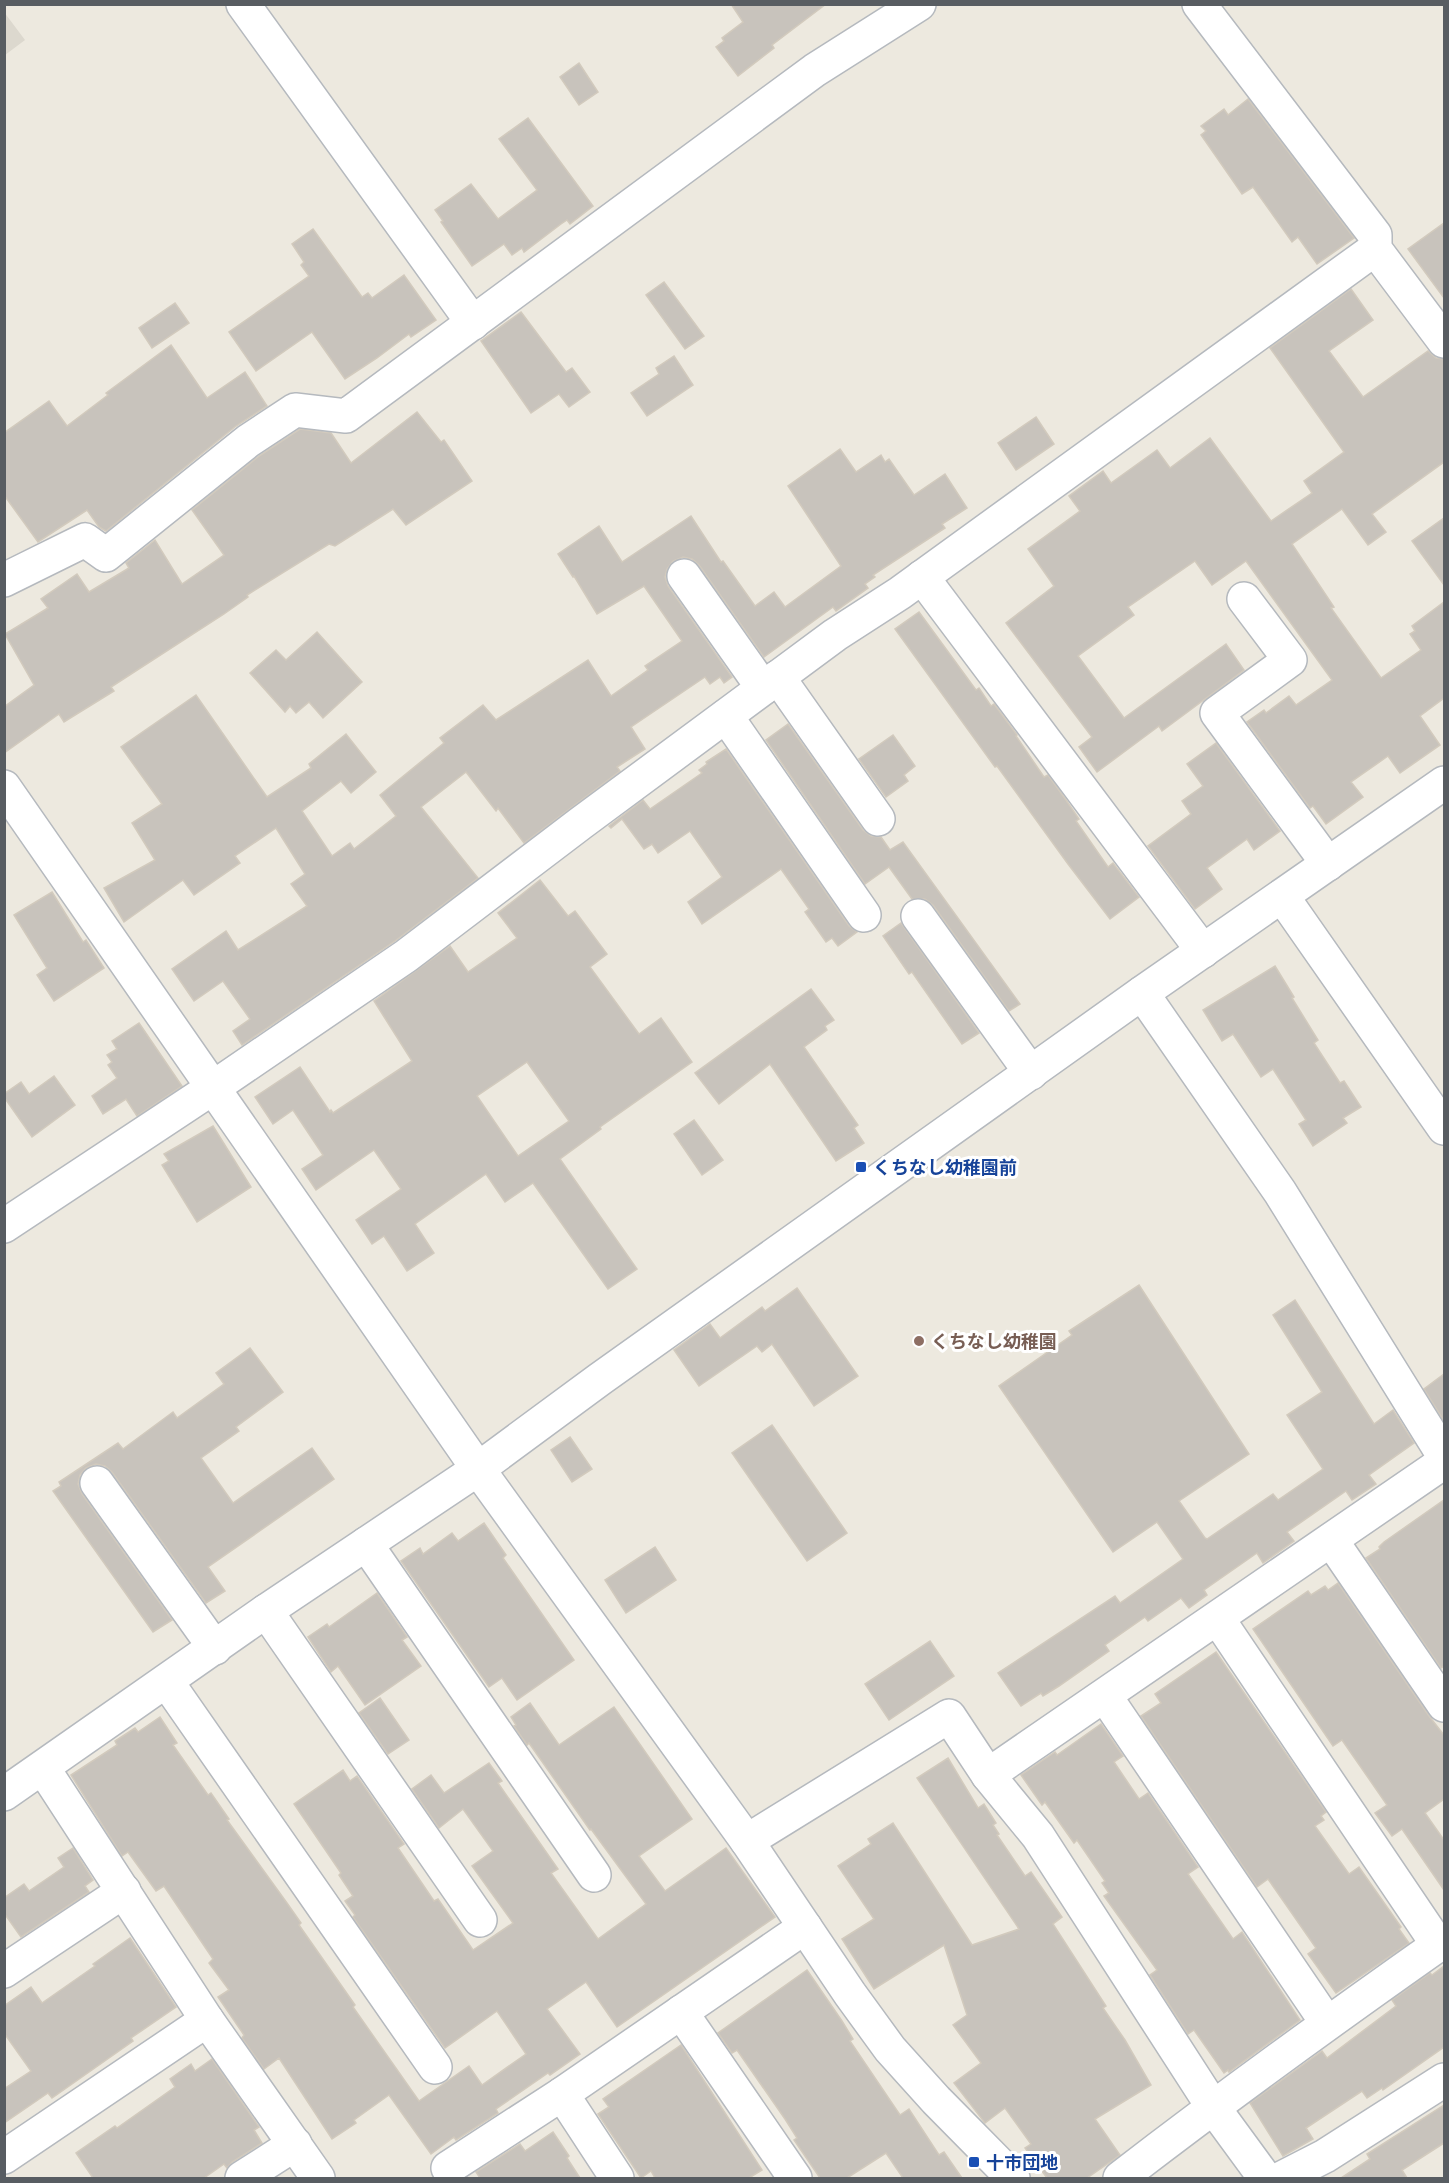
<svg xmlns="http://www.w3.org/2000/svg" width="1449" height="2183" viewBox="0 0 1449 2183" font-family="Lato,'Noto Sans JP',sans-serif">
<style>
.education{fill:#dcd8ce}
.building{fill:#c8c3bc;stroke:#d2cabd;stroke-width:1.5;fill-rule:evenodd}
.lines{fill:none;stroke-linecap:round;stroke-linejoin:round}
.minor-casing{stroke:#b5b9be;stroke-width:36}
.minor{stroke:#fff;stroke-width:33}
.transit-dot{fill:#1a4fb4;stroke:#fff;stroke-width:2}
.education-dot{fill:#8d6e63;stroke:#fff;stroke-width:2}
.labels{text-anchor:middle;dominant-baseline:central;stroke-width:6;stroke-linejoin:round;paint-order:stroke}
.transit-label{font-size:18px;font-weight:bold;fill:#164399;stroke:#fff;text-anchor:start}
.education-label{font-size:18px;font-weight:bold;fill:#785e54;stroke:#fff;text-anchor:start}
</style>
<rect width="100%" height="100%" fill="#ede9df"/>
<!-- education -->
<polygon class="education" points="4,12 25,40 5,55 4,55"/>
<!-- building -->
<g class="building">
<polygon points="731,4 826,4 772,45 774,48 738,76 716,47 724,41 722,38 743,22"/>
<polygon points="579,63 598,92 579,105 560,77"/>
<polygon points="1248,99 1354,238 1317,264 1298,237 1292,242 1253,187 1242,194 1201,135 1206,131 1201,126 1224,109 1228,115"/>
<polygon points="528,118 593,206 570,224 567,220 561,224 524,252 522,248 512,255 504,244 472,266 441,222 443,221 435,210 471,184 498,219 537,190 499,139"/>
<polygon points="1444,223 1444,298 1408,249"/>
<polygon points="313,229 362,297 368,293 372,298 404,275 436,320 411,337 409,334 377,358 345,379 312,332 256,371 229,332 309,276 301,265 304,262 292,244"/>
<polygon points="664,282 704,336 685,349 646,295"/>
<polygon points="1351,289 1373,320 1329,351 1363,397 1428,351 1436,358 1444,359 1444,462 1372,514 1386,532 1368,545 1342,509 1292,544 1334,607 1331,608 1381,678 1421,650 1410,634 1415,631 1412,626 1444,602 1444,698 1420,716 1440,745 1400,773 1388,756 1351,782 1363,797 1326,824 1313,806 1310,808 1247,722 1264,710 1266,713 1289,696 1296,705 1332,680 1246,561 1212,585 1195,561 1128,607 1134,615 1078,656 1124,718 1226,644 1244,670 1162,731 1159,726 1097,772 1079,747 1092,737 1006,623 1054,586 1028,549 1080,511 1069,496 1103,471 1111,483 1157,450 1170,468 1210,438 1271,521 1312,493 1304,481 1344,452 1270,348"/>
<polygon points="175,303 189,323 152,348 139,328"/>
<polygon points="521,312 566,372 572,368 590,392 569,407 559,394 531,413 481,341"/>
<polygon points="171,345 207,398 245,372 267,406 236,426 106,531 99,527 87,510 38,542 4,495 4,433 49,401 67,426 108,395 106,393"/>
<polygon points="674,356 693,385 647,416 631,393 659,374 656,368"/>
<polygon points="417,412 441,442 444,440 472,481 406,525 393,509 335,546 329,544 247,595 248,597 224,614 111,687 114,691 64,722 59,714 4,753 4,707 34,685 5,634 48,608 41,599 77,574 89,592 129,568 126,563 155,540 182,584 224,555 192,510 259,456 300,429 331,433 351,463"/>
<polygon points="1036,417 1054,444 1016,470 998,443"/>
<polygon points="840,449 856,472 881,455 885,462 889,459 914,495 945,474 967,508 942,524 945,528 873,575 875,577 865,584 868,588 836,611 833,607 764,657 699,565 692,559 683,557 673,561 667,569 665,577 668,586 732,677 724,683 720,677 710,684 705,677 631,727 645,749 617,767 620,771 524,843 498,808 496,811 466,772 421,807 478,878 395,941 242,1045 233,1031 250,1019 223,981 194,1001 172,969 226,931 238,950 307,906 291,884 305,874 276,828 235,856 240,863 194,895 183,880 124,922 104,888 155,860 132,823 162,804 121,747 196,695 267,797 311,768 309,764 346,734 376,772 351,793 341,781 302,811 332,856 350,843 354,849 396,816 380,795 444,743 440,738 483,705 496,720 588,660 611,696 648,670 645,666 682,641 644,586 597,614 574,576 573,577 558,554 599,526 622,562 691,516 721,562 723,561 755,606 774,592 785,607 841,566 788,486"/>
<polygon points="1444,518 1444,585 1412,541"/>
<polygon points="919,612 976,690 979,688 991,706 994,704 1017,735 1016,736 1044,777 1048,775 1066,800 1079,819 1076,821 1108,867 1113,863 1139,897 1110,919 1068,864 997,766 995,767 895,629"/>
<polygon points="317,632 362,682 323,718 309,702 296,713 290,706 285,712 250,673 276,650 286,660"/>
<polygon points="788,724 863,830 871,836 881,837 890,850 903,842 1020,1004 1009,1011 933,905 925,899 912,899 889,867 865,884 766,740"/>
<polygon points="893,735 915,766 904,775 908,781 886,797 859,759"/>
<polygon points="1216,743 1280,831 1254,850 1247,839 1207,868 1222,889 1195,909 1148,846 1191,814 1182,801 1203,786 1187,764"/>
<polygon points="726,749 849,926 857,932 838,946 832,938 826,942 805,912 809,909 781,869 702,924 688,902 722,877 690,831 658,853 652,844 644,849 622,819 611,828 609,826 643,800 650,809 702,773 699,770 707,764 706,762"/>
<path d="M540 880 568 916 575 911 607 954 590 967 639 1034 661 1018 692 1062 600 1127 601 1129 560 1159 637 1269 608 1289 533 1183 505 1202 486 1174 415 1224 434 1253 407 1271 384 1236 372 1244 356 1220 401 1189 374 1150 316 1190 302 1169 323 1155 293 1110 273 1124 255 1097 300 1067 330 1112 331 1110 333 1113 412 1061 374 1001 450 946 468 972 517 938 498 913ZM527 1062 569 1121 518 1156 477 1096Z"/>
<polygon points="52,892 83,942 86,940 104,968 54,1001 37,975 47,968 14,915"/>
<polygon points="901,923 979,1033 962,1044 912,972 909,974 883,936"/>
<polygon points="1275,966 1294,997 1292,998 1318,1040 1314,1043 1340,1083 1344,1081 1361,1107 1343,1118 1347,1123 1313,1146 1299,1124 1306,1120 1273,1069 1261,1077 1233,1034 1222,1041 1203,1010"/>
<polygon points="811,989 834,1020 825,1026 827,1030 804,1047 858,1125 854,1128 864,1143 836,1161 770,1064 719,1104 695,1073"/>
<polygon points="139,1023 182,1086 137,1116 126,1099 103,1114 92,1096 117,1078 108,1065 112,1062 107,1055 117,1049 112,1041"/>
<polygon points="54,1076 75,1105 32,1137 4,1097 4,1094 21,1082 29,1094"/>
<polygon points="694,1120 723,1160 702,1175 674,1134"/>
<polygon points="213,1126 251,1187 197,1222 162,1165 169,1161 164,1154"/>
<polygon points="1139,1285 1249,1454 1179,1501 1205,1538 1207,1539 1273,1494 1278,1500 1323,1469 1287,1415 1322,1392 1273,1315 1295,1300 1374,1424 1393,1410 1414,1443 1369,1475 1376,1484 1352,1500 1346,1491 1287,1532 1294,1541 1263,1563 1257,1553 1204,1590 1207,1595 1189,1608 1181,1598 1148,1621 1145,1617 1105,1645 1109,1651 1059,1686 1043,1696 1041,1693 1021,1706 998,1673 1115,1596 1120,1603 1183,1559 1157,1522 1113,1552 999,1386 1072,1335 1069,1331"/>
<polygon points="797,1288 858,1376 814,1406 772,1344 762,1352 757,1346 699,1386 674,1350 710,1324 720,1338 762,1307 765,1311"/>
<polygon points="250,1348 283,1392 236,1427 239,1431 201,1458 233,1503 312,1448 334,1479 208,1567 225,1591 206,1603 112,1472 105,1466 96,1464 86,1468 80,1475 78,1484 82,1494 172,1620 153,1632 53,1491 61,1486 59,1482 118,1443 123,1449 173,1412 177,1418 224,1384 216,1373"/>
<polygon points="1444,1374 1444,1421 1424,1389"/>
<polygon points="772,1425 847,1533 807,1561 732,1453"/>
<polygon points="570,1437 592,1469 572,1482 551,1450"/>
<polygon points="1444,1500 1444,1666 1441,1668 1366,1558 1380,1549 1379,1547 1384,1542"/>
<polygon points="484,1523 506,1555 503,1558 574,1660 517,1700 502,1678 489,1687 401,1561 420,1548 423,1554 452,1533 458,1541"/>
<polygon points="655,1547 676,1580 626,1613 605,1580"/>
<polygon points="1338,1583 1429,1716 1444,1735 1444,1799 1425,1813 1444,1840 1444,1890 1402,1829 1392,1836 1375,1813 1387,1805 1342,1740 1333,1746 1253,1629 1308,1591 1311,1595 1325,1586 1328,1590"/>
<polygon points="377,1593 407,1637 402,1640 421,1666 365,1705 338,1666 331,1672 308,1637 327,1624 329,1627"/>
<polygon points="930,1641 954,1676 889,1720 865,1684"/>
<polygon points="1216,1652 1326,1812 1321,1816 1324,1820 1315,1826 1349,1874 1359,1867 1401,1927 1399,1929 1409,1943 1336,1993 1308,1954 1316,1948 1268,1879 1257,1887 1141,1716 1161,1703 1155,1694"/>
<polygon points="380,1698 409,1740 388,1754 359,1713"/>
<polygon points="530,1703 559,1745 614,1707 692,1819 639,1856 665,1891 726,1848 775,1917 617,2027 586,1982 547,2009 580,2054 550,2075 548,2073 496,2109 498,2113 456,2140 454,2137 431,2154 389,2095 354,2120 356,2123 332,2139 279,2058 264,2069 242,2038 244,2035 218,1997 229,1990 209,1963 213,1959 164,1886 156,1891 128,1852 122,1856 71,1775 117,1745 115,1741 135,1728 138,1732 160,1717 177,1743 173,1745 208,1795 211,1793 229,1819 227,1820 287,1903 301,1923 299,1925 355,2005 353,2007 419,2101 469,2066 482,2085 526,2054 497,2011 445,2048 353,1917 355,1915 345,1901 353,1896 339,1875 341,1873 294,1804 343,1770 350,1781 357,1776 404,1844 398,1848 434,1901 438,1899 473,1950 513,1923 472,1866 493,1851 463,1809 439,1828 412,1789 431,1775 444,1793 489,1763 502,1781 498,1783 558,1869 551,1873 598,1939 646,1904 591,1829 590,1830 529,1743 527,1745 514,1726 516,1725 511,1717"/>
<polygon points="1101,1724 1123,1756 1114,1762 1139,1799 1148,1793 1198,1867 1188,1874 1233,1939 1242,1932 1300,2020 1229,2072 1228,2070 1224,2073 1194,2030 1188,2034 1150,1975 1157,1970 1104,1896 1109,1893 1102,1883 1105,1881 1077,1840 1074,1843 1045,1802 1042,1805 1021,1775 1055,1752 1057,1755"/>
<polygon points="948,1758 978,1808 984,1804 996,1823 993,1825 999,1834 997,1835 1025,1876 1031,1872 1062,1917 1053,1924 1106,2006 1103,2008 1125,2040 1151,2085 1095,2119 1120,2155 1087,2178 1047,2178 1025,2148 1031,2144 1005,2108 985,2123 954,2083 981,2063 953,2025 967,2015 944,1945 874,1989 842,1939 874,1919 838,1866 871,1844 868,1839 893,1823 972,1945 1019,1929 917,1778"/>
<polygon points="73,1848 93,1880 85,1886 89,1892 21,1937 4,1913 4,1898 24,1884 29,1891 64,1867 58,1858"/>
<polygon points="130,1938 176,2007 131,2038 133,2041 52,2098 48,2093 4,2123 4,2089 31,2071 4,2033 4,2006 31,1987 42,2003 95,1966 93,1964"/>
<polygon points="1444,1966 1444,2047 1383,2090 1382,2088 1367,2098 1362,2091 1306,2128 1313,2139 1283,2156 1250,2103 1322,2051 1327,2058 1396,2006 1392,2000 1430,1973 1432,1975"/>
<polygon points="807,1970 842,2021 853,2039 850,2041 900,2115 909,2109 939,2155 944,2152 962,2178 903,2178 886,2153 847,2178 820,2178 794,2140 797,2138 785,2119 737,2050 732,2053 718,2033"/>
<polygon points="681,2045 762,2170 749,2178 655,2178 651,2171 641,2178 598,2114 609,2107 603,2099"/>
<polygon points="212,2059 259,2127 254,2130 262,2143 232,2162 227,2168 224,2164 204,2178 93,2178 76,2153 115,2126 117,2128 175,2087 170,2079 191,2064 195,2071"/>
<polygon points="1444,2105 1444,2143 1402,2170 1407,2178 1341,2178 1370,2159 1367,2154"/>
<polygon points="553,2132 569,2156 567,2158 580,2178 480,2178 476,2172 520,2144 525,2151"/>
</g>
<g class="lines">
<!-- minor casing -->
<g class="minor-casing">
<g id="minor">
<polyline points="243,4 473,323"/>
<polyline points="1199,4 1375,235 1375,249 1444,341"/>
<polyline points="684,576 763,688"/>
<polyline points="922,577 1203,951"/>
<polyline points="4,580 85,540 106,555 248,441 295,410 346,416 815,70 919,4"/>
<polyline points="1244,599 1290,660 1217,713 1328,864"/>
<polyline points="778,677 878,819"/>
<polyline points="726,716 864,915"/>
<polyline points="4,787 478,1469 747,1841 850,1994 890,2049 936,2100 1013,2178"/>
<polyline points="1282,896 1444,1128"/>
<polyline points="918,916 1031,1073"/>
<polyline points="1142,993 1280,1192 1444,1456"/>
<polyline points="4,1226 214,1087 406,956 581,823 835,635 900,593 1375,249"/>
<polyline points="97,1483 215,1648"/>
<polyline points="1331,1540 1444,1705"/>
<polyline points="366,1544 594,1875"/>
<polyline points="266,1611 480,1920"/>
<polyline points="1218,1619 1438,1945 1444,1940"/>
<polyline points="167,1682 435,2067"/>
<polyline points="1105,1696 1327,2023"/>
<polyline points="43,1768 207,2020 318,2178"/>
<polyline points="988,1775 1444,1462"/>
<polyline points="4,1794 266,1611 478,1469 600,1379 1142,993 1444,783"/>
<polyline points="747,1841 949,1716 988,1775 1038,1836 1213,2107 1265,2178"/>
<polyline points="4,1971 124,1891"/>
<polyline points="681,2012 795,2178"/>
<polyline points="4,2157 207,2020"/>
<polyline points="448,2168 562,2094"/>
<polyline points="242,2178 295,2144"/>
<polyline points="617,2178 562,2094 805,1927"/>
<path d="M1120 2178C1224 2098 1330 2021 1438 1945"/>
<polyline points="1282,2178 1325,2156 1444,2080"/>
</g>
</g>
<!-- minor -->
<use href="#minor" class="minor"/>
</g>
<!-- markers -->
<g class="transit-dot">
<rect x="855" y="1161" width="12" height="12" rx="3"/>
<rect x="968" y="2156" width="12" height="12" rx="3"/>
</g>
<circle class="education-dot" cx="919" cy="1341" r="6"/>
<g class="labels">
<!-- transit labels -->
<g class="transit-label">
<text x="873" y="1167">くちなし幼稚園前</text>
<text x="986" y="2162">十市団地</text>
</g>
<!-- education labels -->
<g class="education-label">
<text x="931" y="1341">くちなし幼稚園</text>
</g>
</g>
<!-- border -->
<rect width="1449" height="2183" fill="none" stroke="#585d62" stroke-width="12"/>
</svg>
